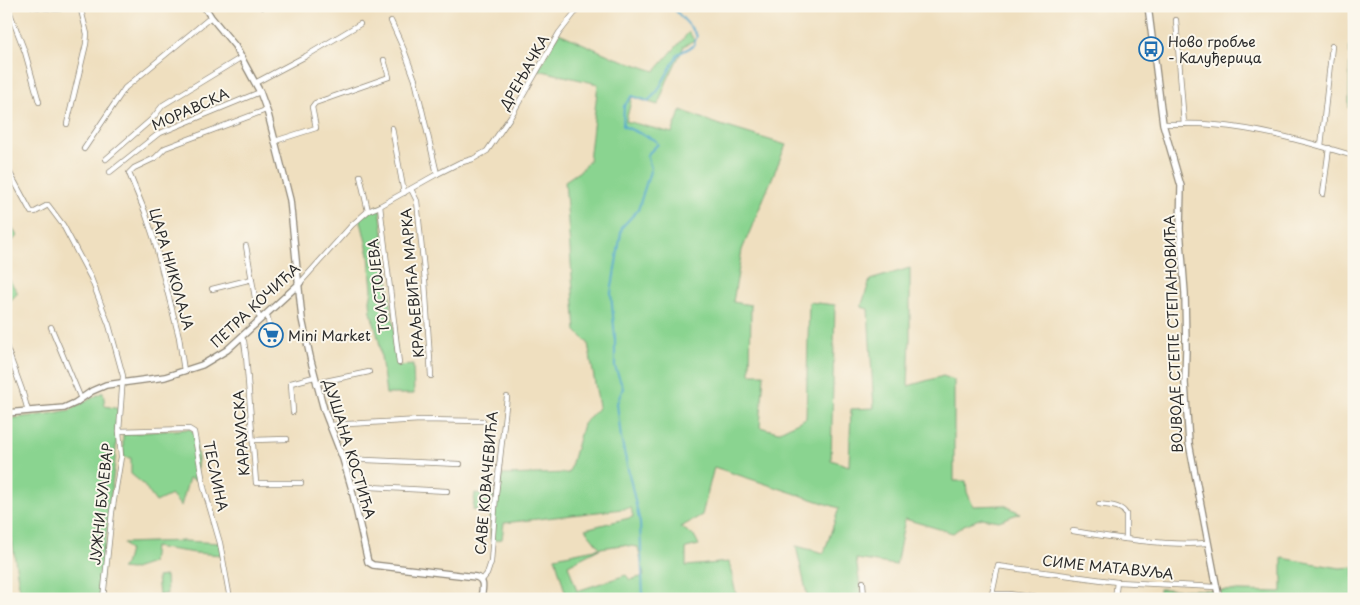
<svg xmlns="http://www.w3.org/2000/svg" width="1360" height="605" viewBox="0 0 1360 605" font-family="'Playpen Sans',sans-serif">
<style>
.green{fill:#8ad490;stroke:#5a805e;fill-rule:evenodd}
.lines{fill:none;stroke-linecap:round;stroke-linejoin:round}
.stream{stroke:#50a7cd;stroke-width:2}
.minor-casing{stroke:#8d8575;stroke-width:6}
.tertiary-casing{stroke:#8d8575;stroke-width:8}
.minor{stroke:#fff;stroke-width:4.5}
.tertiary{stroke:#fff;stroke-width:5.5}
.labels{text-anchor:middle;dominant-baseline:central;stroke-width:4;stroke-linejoin:round;paint-order:stroke}
.poi-label{font-size:14px;fill:#2b2b2b;stroke:#fbf7ec;text-anchor:start}
.street-label{font-size:14px;fill:#2b2b2b;stroke:#fbf7ec}
</style>
<rect width="100%" height="100%" fill="#fbf7ec"/>
<filter id="ink" filterUnits="userSpaceOnUse"><feTurbulence type="fractalNoise" baseFrequency=".02" numOctaves="2"/><feDisplacementMap in="SourceGraphic" scale="10" xChannelSelector="R" yChannelSelector="G"/><feConvolveMatrix kernelMatrix="1 2 1 2 8 2 1 2 1" color-interpolation-filters="sRGB"/></filter>
<filter id="wash" filterUnits="userSpaceOnUse"><feTurbulence type="fractalNoise" baseFrequency=".0096" numOctaves="4" result="noise"/><feDisplacementMap in="SourceGraphic" scale="20" xChannelSelector="R" yChannelSelector="G"/><feGaussianBlur stdDeviation="1.12" result="paint"/><feColorMatrix in="noise" values="0 0 0 0 0 0 0 0 0 0 0 0 0 0 0 0 0 1.4 0 .05"/><feComposite in="paint" operator="in"/></filter>
<g filter="url(#wash)">
<rect width="100%" height="100%" fill="#efdfbf"/>
<!-- green -->
<g class="green">
<polygon points="1354,14 1354,110 1349,108 1350,24"/>
<path d="M689 32 694 40 684 46 667 81 658 105 632 97 626 121 672 133 681 110 714 123 786 145 742 250 733 302 751 305 750 374H764L760 427 778 432 806 418 809 302 835 305 831 460 849 466 851 409 874 408 868 309 861 307 870 280 910 268V338L908 386 943 376 954 380V481H966L967 492 973 506 1004 505 1020 513 999 521 982 518 964 525 953 533 905 519 896 565 856 559 862 599H808L796 546 824 553 839 508 714 467 702 515 681 527 695 537 699 545 686 548V566L729 562 737 599H567L555 557 600 548 585 529 633 517 631 508 504 523 502 539 491 541 490 511 473 510 475 493 498 496 502 475 569 473 583 424 599 407 588 343 576 331 565 181 580 171 589 161 598 84 538 70 559 33 613 57 655 71ZM622 545 638 547 644 576 630 580 626 575 577 591 568 565 601 548Z"/>
<polygon points="380,206 398,366 413,365 414,394 386,394 379,341 371,313 370,300 372,290 369,255 360,217"/>
<polygon points="12,227 17,236 6,248 6,229"/>
<polygon points="6,275 18,293 7,304 6,303"/>
<polygon points="103,392 105,406 119,409 115,461 99,599 21,599 6,500 6,419 49,414 70,410"/>
<polygon points="189,429 194,432 198,459 195,480 189,478 181,506 171,495 156,502 142,483 131,474 131,458 123,457 123,434"/>
<polygon points="184,541 220,543 222,555 195,553 154,547 152,563 131,570 121,569 125,565 129,550 123,543"/>
<polygon points="1282,558 1340,568 1354,567 1354,599 1159,599 1159,589 1282,592"/>
<polygon points="166,576 167,594 159,595 157,577"/>
</g>
<g class="lines">
<!-- stream -->
<path class="stream" d="M643 599 640 523 621 438 617 403 623 388 615 367V338L611 293 622 227 638 210 651 168 647 155 658 144 655 140 623 126 624 106 632 96 648 101 657 92 678 54 693 46 697 36C690 24 680 17 672 6"/>
</g>
</g>
<g filter="url(#ink)">
<g class="lines">
<!-- minor casing -->
<g class="minor-casing">
<g id="minor">
<polyline points="33,6 57,9 72,6"/>
<polyline points="261,6 262,7"/>
<polyline points="8,8 25,52 39,102"/>
<polyline points="1176,20 1184,124"/>
<polyline points="391,21 404,50 415,80 437,174"/>
<polyline points="255,83 306,56 360,24"/>
<polyline points="67,124 86,44 87,34 80,6"/>
<path d="M1163 124C1180 124 1197 123 1214 125 1261 129 1308 142 1354 156"/>
<polyline points="392,128 404,193"/>
<polyline points="275,141 316,128 312,107 315,103 389,77 384,60"/>
<polyline points="1321,146 1332,46"/>
<polyline points="84,149 125,88 211,17"/>
<polyline points="106,159 152,119 163,105 242,57"/>
<polyline points="6,166 31,212 35,212 48,205 63,225 91,278 109,325 123,376 119,431 121,457 112,512 103,599"/>
<polyline points="110,172 158,134 260,92"/>
<polyline points="360,176 368,211"/>
<polyline points="411,189 417,201 425,281 431,376"/>
<polyline points="1323,194 1329,148"/>
<polyline points="380,206 399,363"/>
<polyline points="246,246 258,315 261,318"/>
<polyline points="300,283 352,225 368,211 380,206 437,174 459,163 473,159 487,151 511,116 559,33 580,6"/>
<polyline points="212,289 252,279"/>
<polyline points="266,314 268,318 270,336"/>
<polyline points="51,327 81,399"/>
<polyline points="241,337 244,341 246,355 256,483 301,483"/>
<polyline points="6,346 22,390 28,411"/>
<polyline points="184,371 179,337 154,239 145,212 129,173 134,168 155,158 165,148 266,110"/>
<polyline points="316,383 369,372"/>
<polyline points="293,412 291,383 314,377"/>
<polyline points="329,425 421,420 483,421"/>
<polyline points="119,431 189,429 194,432 204,488 220,543 230,599"/>
<polyline points="253,440 287,439"/>
<polyline points="343,459 460,464"/>
<polyline points="351,486 447,491"/>
<path d="M1099 504C1110 506 1121 505 1126 514V539"/>
<path d="M1073 531C1114 538 1166 546 1207 543"/>
<polyline points="482,580 487,574 491,562 496,494 507,397"/>
<polyline points="863,582 864,599"/>
<polyline points="992,594 1009,594 1044,599"/>
<polyline points="221,599 230,599"/>
<polyline points="991,599 998,566 1117,582 1216,587"/>
<polyline points="1115,599 1117,582"/>
</g>
</g>
<!-- tertiary casing -->
<g class="tertiary-casing">
<g id="tertiary">
<path d="M204 6 211 17 235 46 260 92 268 114 290 200 302 319 311 361 324 410 343 459 351 486 368 562 373 565 476 577C486 580 482 590 481 599"/>
<polyline points="1148,6 1163,124 1181,186 1180,229 1185,293 1186,348 1185,383 1189,443 1219,599"/>
<polyline points="6,413 64,408 75,403 92,391 106,385 165,377 202,365 227,350 300,283"/>
</g>
</g>
<!-- minor -->
<use href="#minor" class="minor"/>
<!-- tertiary -->
<use href="#tertiary" class="tertiary"/>
</g>
</g>
<!-- icons -->
<defs>
<g id="bus-ring" transform="scale(1.25)"><circle r="9.5" fill="#fbf7ec" stroke="#1f6fb2" stroke-width="1.5"/><path d="M-5-6H5V4H4V6H2V4H-2V6H-4V4H-5ZM-3.5-4V0h7V-4ZM-3.5 1.2v1.5H-2V1.2ZM2 1.2v1.5H3.5V1.2Z" fill="#1f6fb2"/></g>
<g id="supermarket-ring" transform="scale(1.25)"><circle r="9.5" fill="#fbf7ec" stroke="#1f6fb2" stroke-width="1.5"/><path d="M-6-5.5h2.5l.6 2H6L4.5 2H-2.5L-4.4-4H-6ZM-1.5 3.2a1.3 1.3 0 1 0 .1 0ZM3 3.2a1.3 1.3 0 1 0 .1 0Z" fill="#1f6fb2"/></g>
</defs>
<g fill-rule="evenodd">
<use href="#bus-ring" x="1151" y="49"/>
<use href="#supermarket-ring" x="271" y="335"/>
</g>
<g class="labels">
<!-- poi labels -->
<g class="poi-label">
<text x="1168" y="41">Ново гробље<tspan x="1168" dy="16">- Калуђерица</tspan></text>
<text x="288" y="335">Mini Market</text>
</g>
<!-- street labels -->
<g class="street-label">
<text transform="translate(524 72) rotate(-60)">ДРЕЊАЧКА</text>
<text transform="translate(190 109) rotate(-24)">МОРАВСКА</text>
<text transform="translate(172 269) rotate(74)">ЦАРА НИКОЛАЈА</text>
<text transform="translate(412 283) rotate(-95)">КРАЉЕВИЋА МАРКА</text>
<text transform="translate(378 286) rotate(-97)">ТОЛСТОЈЕВА</text>
<text transform="translate(255 305) rotate(-43)">ПЕТРА КОЧИЋА</text>
<text transform="translate(1173 334) rotate(-92)">ВОЈВОДЕ СТЕПЕ СТЕПАНОВИЋА</text>
<text transform="translate(241 433) rotate(-94)">КАРАУЛСКА</text>
<text transform="translate(350 449) rotate(73)">ДУШАНА КОСТИЋА</text>
<text transform="translate(216 476) rotate(78)">ТЕСЛИНА</text>
<text transform="translate(486 483) rotate(-85)">САВЕ КОВАЧЕВИЋА</text>
<text transform="translate(101 504) rotate(-84)">ЈУЖНИ БУЛЕВАР</text>
<text transform="translate(1108 567) rotate(6)">СИМЕ МАТАВУЉА</text>
</g>
</g>
<!-- margin -->
<rect width="1360" height="605" fill="none" stroke="#fbf7ec" stroke-width="25"/>
</svg>
